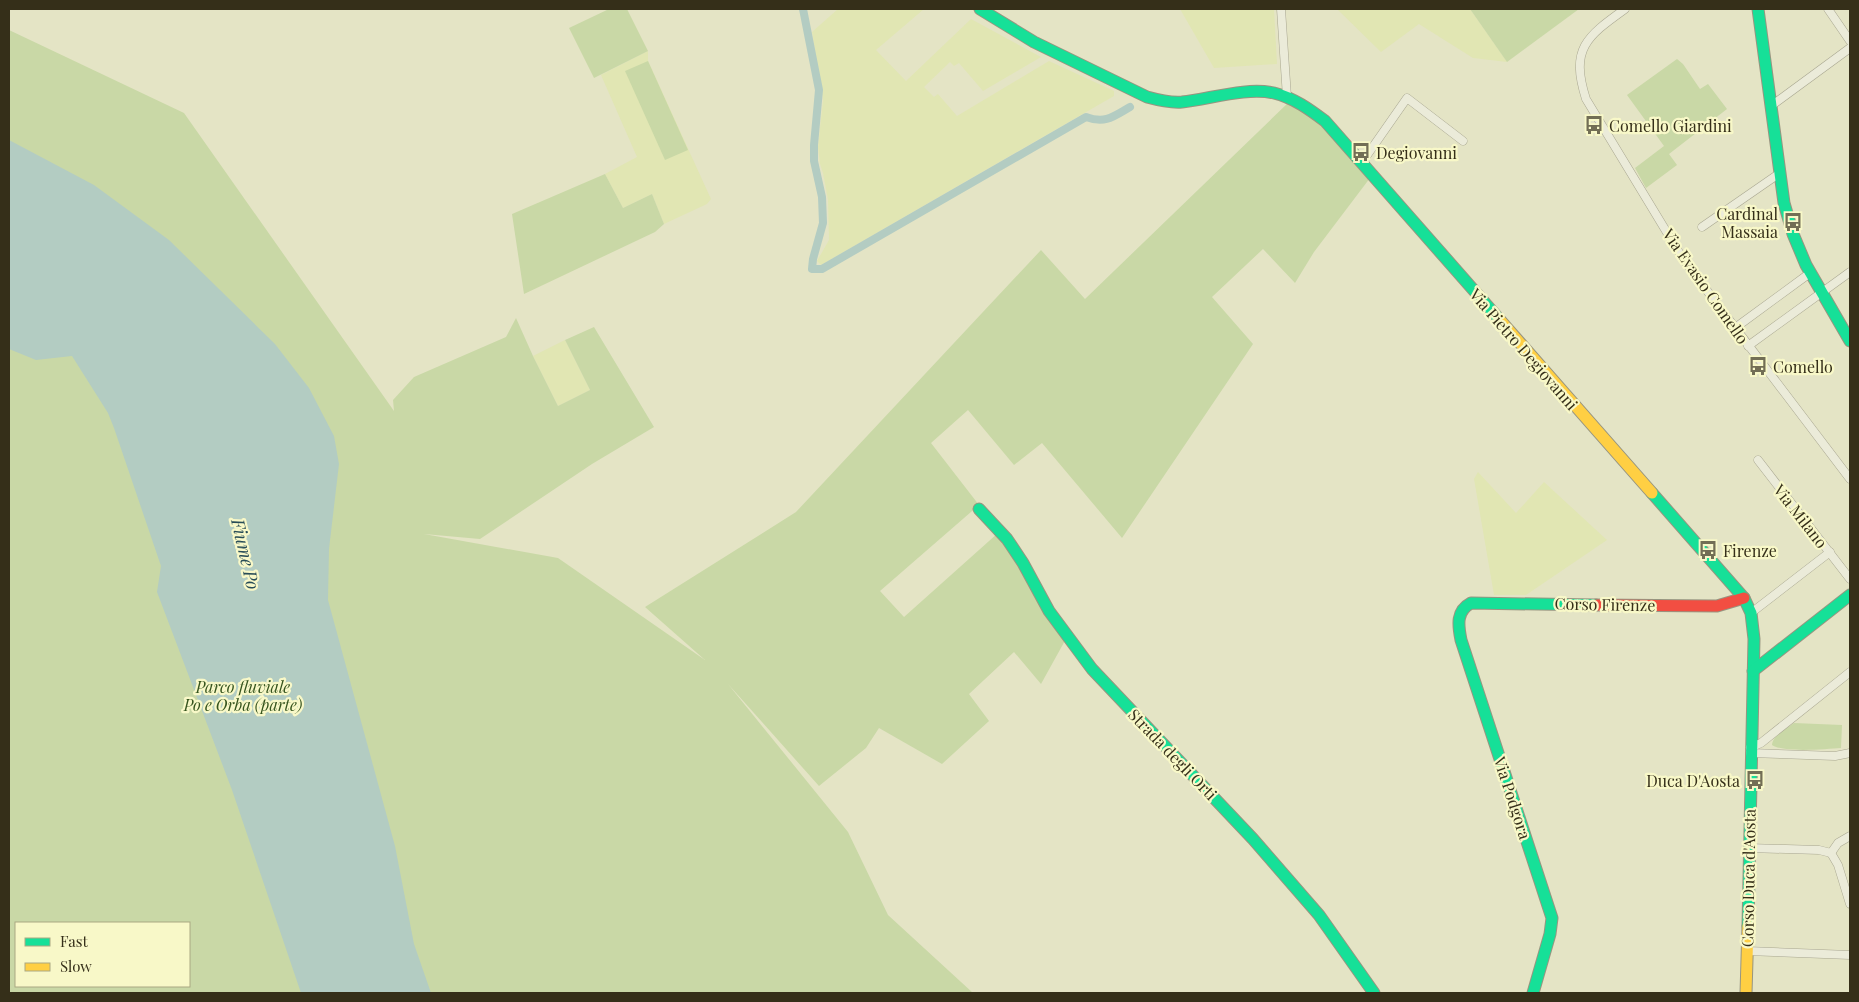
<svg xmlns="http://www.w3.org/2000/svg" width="1859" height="1002" viewBox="0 0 1859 1002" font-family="'Playfair Display',serif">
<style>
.farmland{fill:#e1e6b3}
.green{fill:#c9d8a6;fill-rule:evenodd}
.water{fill:#b3ccc2}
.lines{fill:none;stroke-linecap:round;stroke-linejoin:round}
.canal{stroke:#b3ccc2;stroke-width:8}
.street-casing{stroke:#a8a690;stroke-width:9}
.fast-casing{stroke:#979580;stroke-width:13}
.slow-casing{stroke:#979580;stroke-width:13}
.jam-casing{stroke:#979580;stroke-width:13}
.street{stroke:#ebebd9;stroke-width:8}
.fast{stroke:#16e098;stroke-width:11}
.slow{stroke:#ffcf43;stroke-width:11}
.jam{stroke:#f24e42;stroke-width:11}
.labels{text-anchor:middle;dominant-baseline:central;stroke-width:4.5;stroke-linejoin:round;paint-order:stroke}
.poi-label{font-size:16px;fill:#352f19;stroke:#f8f8c8;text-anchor:start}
.street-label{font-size:16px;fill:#352f19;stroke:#f8f8c8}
.park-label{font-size:16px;font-style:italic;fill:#36541e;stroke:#f8f8c8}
.water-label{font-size:18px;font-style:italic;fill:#274c57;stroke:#f8f8c8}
</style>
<rect width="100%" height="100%" fill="#e4e4c5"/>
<!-- farmland -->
<g class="farmland">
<polygon points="838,9 924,9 876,50 906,81 971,19 1041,57 983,91 959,63 954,66 950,62 924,87 934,97 938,94 957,116 1049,61 1114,91 1114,96 821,265 817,261 829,240 828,200 823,173 820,164 818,147 823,100 812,32"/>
<polygon points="1180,9 1274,9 1277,64 1214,68"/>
<polygon points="1337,9 1470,9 1507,62 1473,58 1419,24 1381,52"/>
<polygon points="648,51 648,61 711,199 707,204 664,224 652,194 623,208 605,174 637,157 601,75"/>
<polygon points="565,340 590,390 558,406 533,356"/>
<polygon points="1478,472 1516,513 1544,482 1607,540 1526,595 1494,595 1474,479"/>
</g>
<!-- green -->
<g class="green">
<polygon points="609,9 627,9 648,51 594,78 569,28"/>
<polygon points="1470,9 1579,9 1507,62"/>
<path d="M9 30 184 113 394 411 393 400 414 377 506 337 516 318 533 356 558 406 590 390 565 340 594 327 654 427 592 464 480 539 424 534 558 558 705 660 645 607 796 512 1041 250 1085 299 1289 102 1322 123 1370 178 1314 252 1295 283 1263 249 1212 297 1253 344 1122 538 1042 443 1014 465 968 410 931 443 979 505 880 591 904 617 998 533 1067 637 1041 684 1014 652 969 694 989 721 942 764 879 728 866 748 819 786 728 684 848 832 888 915 973 993H9ZM16 923H189V986H16Z"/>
<polygon points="1677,59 1683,64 1700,89 1708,84 1727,109 1669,154 1677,165 1646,188 1635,168 1664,146 1627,95"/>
<polygon points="648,61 688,150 665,160 625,71"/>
<polygon points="605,174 623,208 652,194 664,224 655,232 524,294 512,214"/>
<path d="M1794 723 1842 725 1841 748C1826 749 1784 753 1772 745 1773 735 1786 729 1794 723Z"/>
</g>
<!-- water -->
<polygon class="water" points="9,140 94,185 169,240 275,344 309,388 334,436 339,464 329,549 328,600 395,846 414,944 431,993 301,993 232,790 157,592 161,566 114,428 108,413 72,356 36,360 9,349"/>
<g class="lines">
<!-- canal -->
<path class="canal" d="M803 9 819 90 814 145V161L822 197 823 223 813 259 812 269H822L1086 117C1105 124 1113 117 1130 107"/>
<!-- street casing -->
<g class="street-casing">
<g id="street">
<polyline points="1281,9 1287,97"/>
<path d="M1625 9C1586 37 1570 49 1586 99L1683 259 1850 479"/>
<polyline points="1828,9 1850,41"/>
<polyline points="1771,106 1850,48"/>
<polyline points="1363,161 1407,98 1463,141"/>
<polyline points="1702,227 1780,173"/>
<polyline points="1735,328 1810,273"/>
<polyline points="1748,346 1850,272"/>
<polyline points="1758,460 1850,579"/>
<polyline points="1751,613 1830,552"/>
<polyline points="1750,748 1761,743 1850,672"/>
<polyline points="1750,753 1835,756 1850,753"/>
<polyline points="1749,848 1819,850 1831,853"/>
<polyline points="1831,853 1838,865 1850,904"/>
<polyline points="1831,853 1838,843 1850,836"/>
<polyline points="1747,951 1850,955"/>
</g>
</g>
<!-- fast casing -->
<g class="fast-casing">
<g id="fast">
<path d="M980 9 1034 42 1147 97C1158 100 1170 103 1182 102 1210 99 1246 87 1274 93 1294 98 1309 109 1325 121L1499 319"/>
<polyline points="1758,9 1784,203 1793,234 1806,265 1850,341"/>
<polyline points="1652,493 1744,598 1751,613 1754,639 1748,926"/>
<polyline points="979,509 1007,539 1023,563 1049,611 1092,669 1253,839 1319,915 1374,993"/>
<polyline points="1753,671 1850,595"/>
<path d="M1533 993 1550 934 1552 918 1461 640C1458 625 1456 611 1471 603L1596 605"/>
</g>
</g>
<!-- slow casing -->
<g class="slow-casing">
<g id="slow">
<polyline points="1499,319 1652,493"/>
<polyline points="1746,993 1748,926"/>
</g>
</g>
<!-- jam casing -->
<g class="jam-casing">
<polyline id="jam" points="1596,605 1717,606 1744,598"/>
</g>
<!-- street -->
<use href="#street" class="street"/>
<!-- fast -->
<use href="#fast" class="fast"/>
<!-- slow -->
<use href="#slow" class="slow"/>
<!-- jam -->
<use href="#jam" class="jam"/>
</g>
<!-- icons -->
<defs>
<g id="bus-bare" transform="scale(1.5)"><path d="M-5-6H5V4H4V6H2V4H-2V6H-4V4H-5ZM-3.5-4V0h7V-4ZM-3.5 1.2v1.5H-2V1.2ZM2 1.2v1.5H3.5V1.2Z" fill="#726e55" stroke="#f8f8c8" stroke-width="2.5" paint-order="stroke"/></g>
</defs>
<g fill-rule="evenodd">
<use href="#bus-bare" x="1594" y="125"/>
<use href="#bus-bare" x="1361" y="152"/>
<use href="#bus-bare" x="1793" y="222"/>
<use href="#bus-bare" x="1758" y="366"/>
<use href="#bus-bare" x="1708" y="550"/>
<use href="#bus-bare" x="1755" y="780"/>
</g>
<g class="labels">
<!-- poi labels -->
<g class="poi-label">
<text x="1609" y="125">Comello Giardini</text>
<text x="1376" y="152">Degiovanni</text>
<text x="1778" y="213" text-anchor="end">Cardinal<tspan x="1778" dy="18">Massaia</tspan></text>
<text x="1773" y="366">Comello</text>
<text x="1723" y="550">Firenze</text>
<text x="1740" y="780" text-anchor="end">Duca D'Aosta</text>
</g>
<!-- street labels -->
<g class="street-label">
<text transform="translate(1706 286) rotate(55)">Via Evasio Comello</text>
<text transform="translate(1524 349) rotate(49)">Via Pietro Degiovanni</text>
<text transform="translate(1801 516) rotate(52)">Via Milano</text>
<text transform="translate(1605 604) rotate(1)">Corso Firenze</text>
<text transform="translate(1173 754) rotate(46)">Strada degli Orti</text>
<text transform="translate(1513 798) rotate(72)">Via Podgora</text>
<text transform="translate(1748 878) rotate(-89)">Corso Duca d'Aosta</text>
</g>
<!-- park labels -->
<g class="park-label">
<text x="243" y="686">Parco fluviale<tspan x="243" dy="18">Po e Orba (parte)</tspan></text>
</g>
<!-- water labels -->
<g class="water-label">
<text transform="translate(246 554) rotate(77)">Fiume Po</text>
</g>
</g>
<!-- border -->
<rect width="1859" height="1002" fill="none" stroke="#352f19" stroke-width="20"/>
<!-- legend -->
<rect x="15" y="922" width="175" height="65" fill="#f8f8c8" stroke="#aaa882"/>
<rect x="25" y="938" width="25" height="8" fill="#16e098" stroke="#aaa882"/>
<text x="60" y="947" font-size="15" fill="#352f19">Fast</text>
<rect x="25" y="963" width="25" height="8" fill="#ffcf43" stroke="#aaa882"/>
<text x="60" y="972" font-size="15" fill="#352f19">Slow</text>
</svg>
